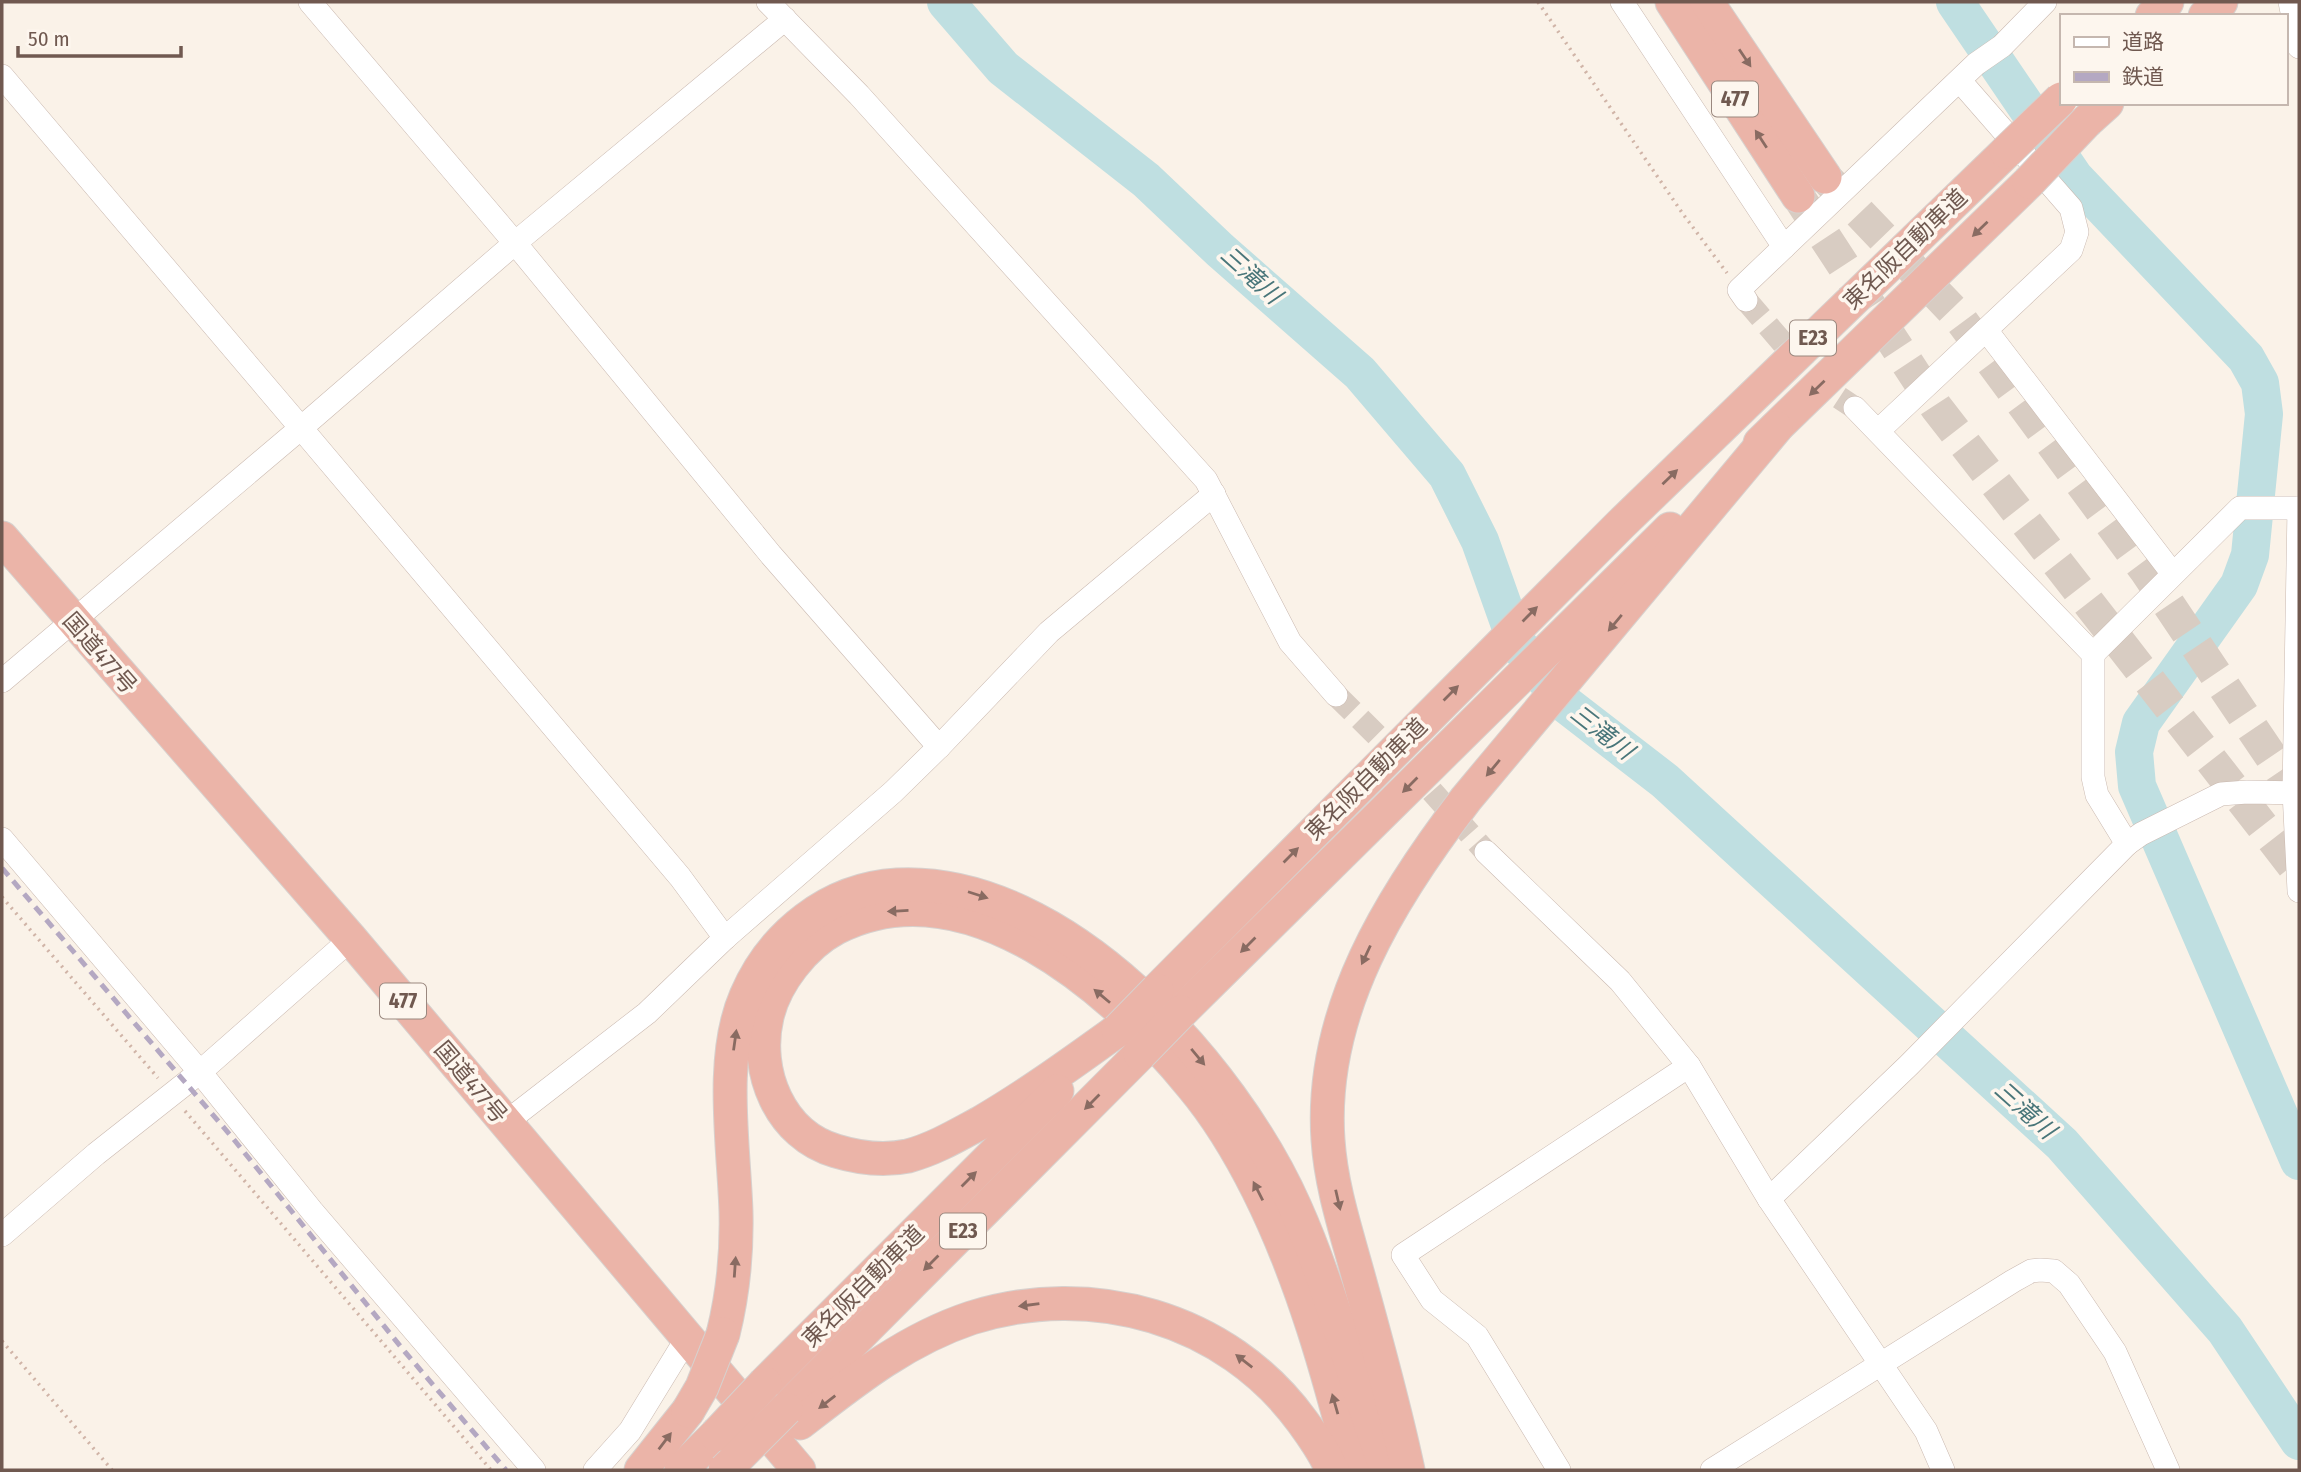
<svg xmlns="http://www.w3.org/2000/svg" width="2301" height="1472" viewBox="0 0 2301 1472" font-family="'Fira Sans Condensed','Noto Sans JP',sans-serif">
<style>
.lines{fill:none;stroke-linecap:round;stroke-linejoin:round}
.river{stroke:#bfdfe1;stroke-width:38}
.minor-tunnel{stroke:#d8ccc2;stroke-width:23;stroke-dasharray:23 11;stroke-linecap:butt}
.highway-tunnel{stroke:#d8ccc2;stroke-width:33;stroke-dasharray:33 17;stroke-linecap:butt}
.minor-casing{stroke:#cab9b0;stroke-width:24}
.highway-casing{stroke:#d7d1ce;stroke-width:35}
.path{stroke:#d0b4a7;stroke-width:3.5;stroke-dasharray:2 5;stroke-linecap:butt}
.minor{stroke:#fff;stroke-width:23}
.highway{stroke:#ebb4a8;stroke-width:33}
.rail{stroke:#b4a8c2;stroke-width:5;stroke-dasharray:10 7;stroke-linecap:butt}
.highway-bridge-casing{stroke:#d7d1ce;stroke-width:35;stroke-linecap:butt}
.highway-bridge{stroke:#ebb4a8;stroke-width:33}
.oneway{fill:#896b62}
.labels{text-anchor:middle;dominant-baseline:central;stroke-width:7;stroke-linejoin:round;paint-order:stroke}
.shield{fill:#fdf6ee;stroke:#9a887f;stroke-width:2}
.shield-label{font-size:21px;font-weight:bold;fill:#705950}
.street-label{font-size:23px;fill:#705950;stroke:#fdf6ee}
.water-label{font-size:24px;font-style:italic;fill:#49767a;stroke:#fdf6ee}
</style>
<rect width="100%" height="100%" fill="#faf2e8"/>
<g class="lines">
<!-- river -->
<g class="river">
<polyline points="946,2 1003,68 1146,180 1220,250 1360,373 1447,475 1480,541 1516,642 1564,703 1665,781 2062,1144 2225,1330 2299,1441"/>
<polyline points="1955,2 2074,177 2246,358 2260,383 2264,414 2250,555 2239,585 2141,723 2134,752 2137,786 2299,1161"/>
</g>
<!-- minor-tunnel -->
<g class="minor-tunnel">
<polyline points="1746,300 1817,383 1855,408"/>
<polyline points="1336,695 1420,778 1486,852"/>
</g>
<!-- highway-tunnel -->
<g class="highway-tunnel">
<polyline points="1825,177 1958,316 2146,571 2299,798"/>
<polyline points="1798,196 1936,407 2299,873"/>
</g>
<!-- minor casing -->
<g class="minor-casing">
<g id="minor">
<polyline points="310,2 515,243 771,555 939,747"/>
<polyline points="768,2 859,95 1206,480 1290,642 1336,695"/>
<polyline points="1622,2 1784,247"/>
<polyline points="2290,2 2299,47"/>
<polyline points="2,76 301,428 680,877 725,938"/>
<polyline points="1746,300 1739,290 1976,64 2002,46 2045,2"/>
<polyline points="1986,330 2173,574"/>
<polyline points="1855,408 2093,654 2093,777 2097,795 2127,844"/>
<polyline points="1878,431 2071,250 2077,232 2071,208 1960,81"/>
<polyline points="2299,508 2294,792 2299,891"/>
<polyline points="2093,654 2240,508 2299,508"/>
<polyline points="2,681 301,428 515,243 785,19"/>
<polyline points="2,839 200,1072 312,1211 534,1470"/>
<polyline points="1486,852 1620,981 1689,1066 1769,1199 1926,1431 1943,1470"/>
<polyline points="505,1123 647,1013 725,938 893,792 939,747 1049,632 1214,494"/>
<polyline points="1769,1199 1909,1065 2127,844 2141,834 2221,794 2247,792 2299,793"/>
<polyline points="2,1235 96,1154 200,1072 351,939"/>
<polyline points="595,1470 630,1431 687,1338"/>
<polyline points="1559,1470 1477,1336 1432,1300 1403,1255 1689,1066"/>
<polyline points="1712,1470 2013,1281 2031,1271 2040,1270 2054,1271 2069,1284 2115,1352 2168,1470"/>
</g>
</g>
<!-- highway casing -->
<g class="highway-casing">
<g id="highway">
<polyline points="1672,2 1798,196"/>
<polyline points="1707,2 1825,177"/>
<polyline points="2152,16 2167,2"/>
<polyline points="2205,16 2221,2"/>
<polyline points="2087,121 2107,103"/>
<polyline points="1760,443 2029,182"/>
<polyline points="2,538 351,939 799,1470"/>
<polyline points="1157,990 1621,524 2006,152"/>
<polyline points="1181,1012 1670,529"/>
<path d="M1118 1030C1072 1063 1028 1095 980 1123 956 1136 934 1149 908 1156 884 1161 859 1158 836 1151 780 1135 754 1072 767 1017 775 982 804 945 836 928 967 861 1115 991 1192 1086 1218 1117 1240 1154 1258 1190 1302 1278 1329 1375 1353 1470"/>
<path d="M723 1334C733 1294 737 1254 736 1212 734 1147 719 1058 746 996 772 935 829 889 897 885 1063 876 1233 1067 1295 1207 1333 1292 1354 1384 1387 1470"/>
<polyline points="765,1383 1057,1091"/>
<polyline points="786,1409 1140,1054"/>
<path d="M800 1423C854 1381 905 1340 971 1318 1091 1280 1226 1317 1302 1421 1313 1436 1325 1453 1332 1470"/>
<polyline points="641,1470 688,1411"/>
<polyline points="681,1470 716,1435"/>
<path d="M1408 1470C1394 1404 1376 1340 1358 1275 1346 1231 1331 1186 1328 1140 1319 1011 1391 897 1466 799L1776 428"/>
</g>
</g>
<!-- path -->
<g class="path">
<polyline points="1538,2 1683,214 1727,273"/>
<polyline points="2,897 158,1078"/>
<polyline points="185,1111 491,1470"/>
<polyline points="2,1341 112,1470"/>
</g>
<!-- minor -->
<use href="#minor" class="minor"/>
<!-- highway -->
<use href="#highway" class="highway"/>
<!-- rail -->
<polyline class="rail" points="2,868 231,1136 405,1352 506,1470"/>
<!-- highway-bridge casing -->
<g class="highway-bridge-casing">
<g id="highway-bridge">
<polyline points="2006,152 2061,99"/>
<polyline points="2029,182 2087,121"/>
<polyline points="1118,1030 1157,990"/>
<polyline points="1140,1054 1181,1012"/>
<polyline points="688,1411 702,1387 723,1334"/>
<polyline points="716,1435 765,1383"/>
<polyline points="725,1470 786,1409"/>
</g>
</g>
<!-- highway-bridge -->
<use href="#highway-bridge" class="highway-bridge"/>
</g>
<!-- one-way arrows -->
<defs><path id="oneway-solid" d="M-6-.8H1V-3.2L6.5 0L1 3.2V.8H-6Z" transform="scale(1.75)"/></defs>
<g class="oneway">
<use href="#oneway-solid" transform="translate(1745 58) rotate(56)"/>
<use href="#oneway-solid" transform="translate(1761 139) rotate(-123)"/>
<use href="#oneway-solid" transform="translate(1980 229) rotate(136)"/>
<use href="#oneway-solid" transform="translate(1817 388) rotate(136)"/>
<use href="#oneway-solid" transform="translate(1670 477) rotate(-44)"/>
<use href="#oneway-solid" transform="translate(1530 614) rotate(-45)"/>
<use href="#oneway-solid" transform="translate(1615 623) rotate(130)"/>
<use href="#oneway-solid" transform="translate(1451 693) rotate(-45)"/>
<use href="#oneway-solid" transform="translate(1493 768) rotate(130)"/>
<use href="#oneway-solid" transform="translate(1410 785) rotate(135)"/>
<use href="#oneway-solid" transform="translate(1291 855) rotate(-45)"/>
<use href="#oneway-solid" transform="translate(978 895) rotate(18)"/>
<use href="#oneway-solid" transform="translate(898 911) rotate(177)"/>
<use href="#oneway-solid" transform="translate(1248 945) rotate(135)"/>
<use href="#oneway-solid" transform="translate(1366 955) rotate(115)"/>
<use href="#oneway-solid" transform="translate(1102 996) rotate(-140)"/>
<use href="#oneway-solid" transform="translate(735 1040) rotate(-82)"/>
<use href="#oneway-solid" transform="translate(1198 1057) rotate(50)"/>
<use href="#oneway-solid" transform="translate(1092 1102) rotate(135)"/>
<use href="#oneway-solid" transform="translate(969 1179) rotate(-45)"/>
<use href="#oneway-solid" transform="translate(1258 1191) rotate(-117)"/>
<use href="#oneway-solid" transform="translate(1338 1200) rotate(77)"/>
<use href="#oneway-solid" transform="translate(931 1263) rotate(135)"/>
<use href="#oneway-solid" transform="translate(735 1267) rotate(-86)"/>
<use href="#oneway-solid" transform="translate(1029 1305) rotate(172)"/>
<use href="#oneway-solid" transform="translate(1244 1361) rotate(-142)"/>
<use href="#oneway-solid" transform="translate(827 1402) rotate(142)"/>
<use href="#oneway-solid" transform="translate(1335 1404) rotate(-106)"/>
<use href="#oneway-solid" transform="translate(665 1441) rotate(-53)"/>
</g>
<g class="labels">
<!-- shield labels -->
<g class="shield">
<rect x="1712" y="81.5" width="46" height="35" rx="5"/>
<rect x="1790" y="320.5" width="46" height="35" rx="5"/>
<rect x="380" y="983.5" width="46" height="35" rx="5"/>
<rect x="940" y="1213.5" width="46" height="35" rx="5"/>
</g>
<g class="shield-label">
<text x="1735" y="99">477</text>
<text x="1813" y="338">E23</text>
<text x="403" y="1001">477</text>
<text x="963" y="1231">E23</text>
</g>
<!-- street labels -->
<g class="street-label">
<text transform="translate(1905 249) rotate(-44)">東名阪自動車道</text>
<text transform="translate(100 653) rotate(49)">国道477号</text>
<text transform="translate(1366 779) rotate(-45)">東名阪自動車道</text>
<text transform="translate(471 1082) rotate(50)">国道477号</text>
<text transform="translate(863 1286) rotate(-45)">東名阪自動車道</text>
</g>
<!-- water labels -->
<g class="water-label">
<text transform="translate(1251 275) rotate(42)">三滝川</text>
<text transform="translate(1602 732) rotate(38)">三滝川</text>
<text transform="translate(2025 1110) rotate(42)">三滝川</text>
</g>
</g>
<!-- border -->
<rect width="2301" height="1472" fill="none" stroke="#705950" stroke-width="7"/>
<!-- legend -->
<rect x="2060" y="14" width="228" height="91" fill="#fdf6ee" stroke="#c5b7af" stroke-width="2"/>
<rect x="2074" y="37" width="35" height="10" fill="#ffffff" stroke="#c5b7af" stroke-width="2"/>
<text x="2122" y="49" font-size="21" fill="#705950">道路</text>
<rect x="2074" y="72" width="35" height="10" fill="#b4a8c2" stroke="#c5b7af" stroke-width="2"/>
<text x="2122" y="84" font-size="21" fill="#705950">鉄道</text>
<!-- scale -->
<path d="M18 46v10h163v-10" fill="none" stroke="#705950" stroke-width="3.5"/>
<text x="28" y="46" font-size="21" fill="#705950" stroke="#fdf6ee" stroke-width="5" paint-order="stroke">50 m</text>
</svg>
